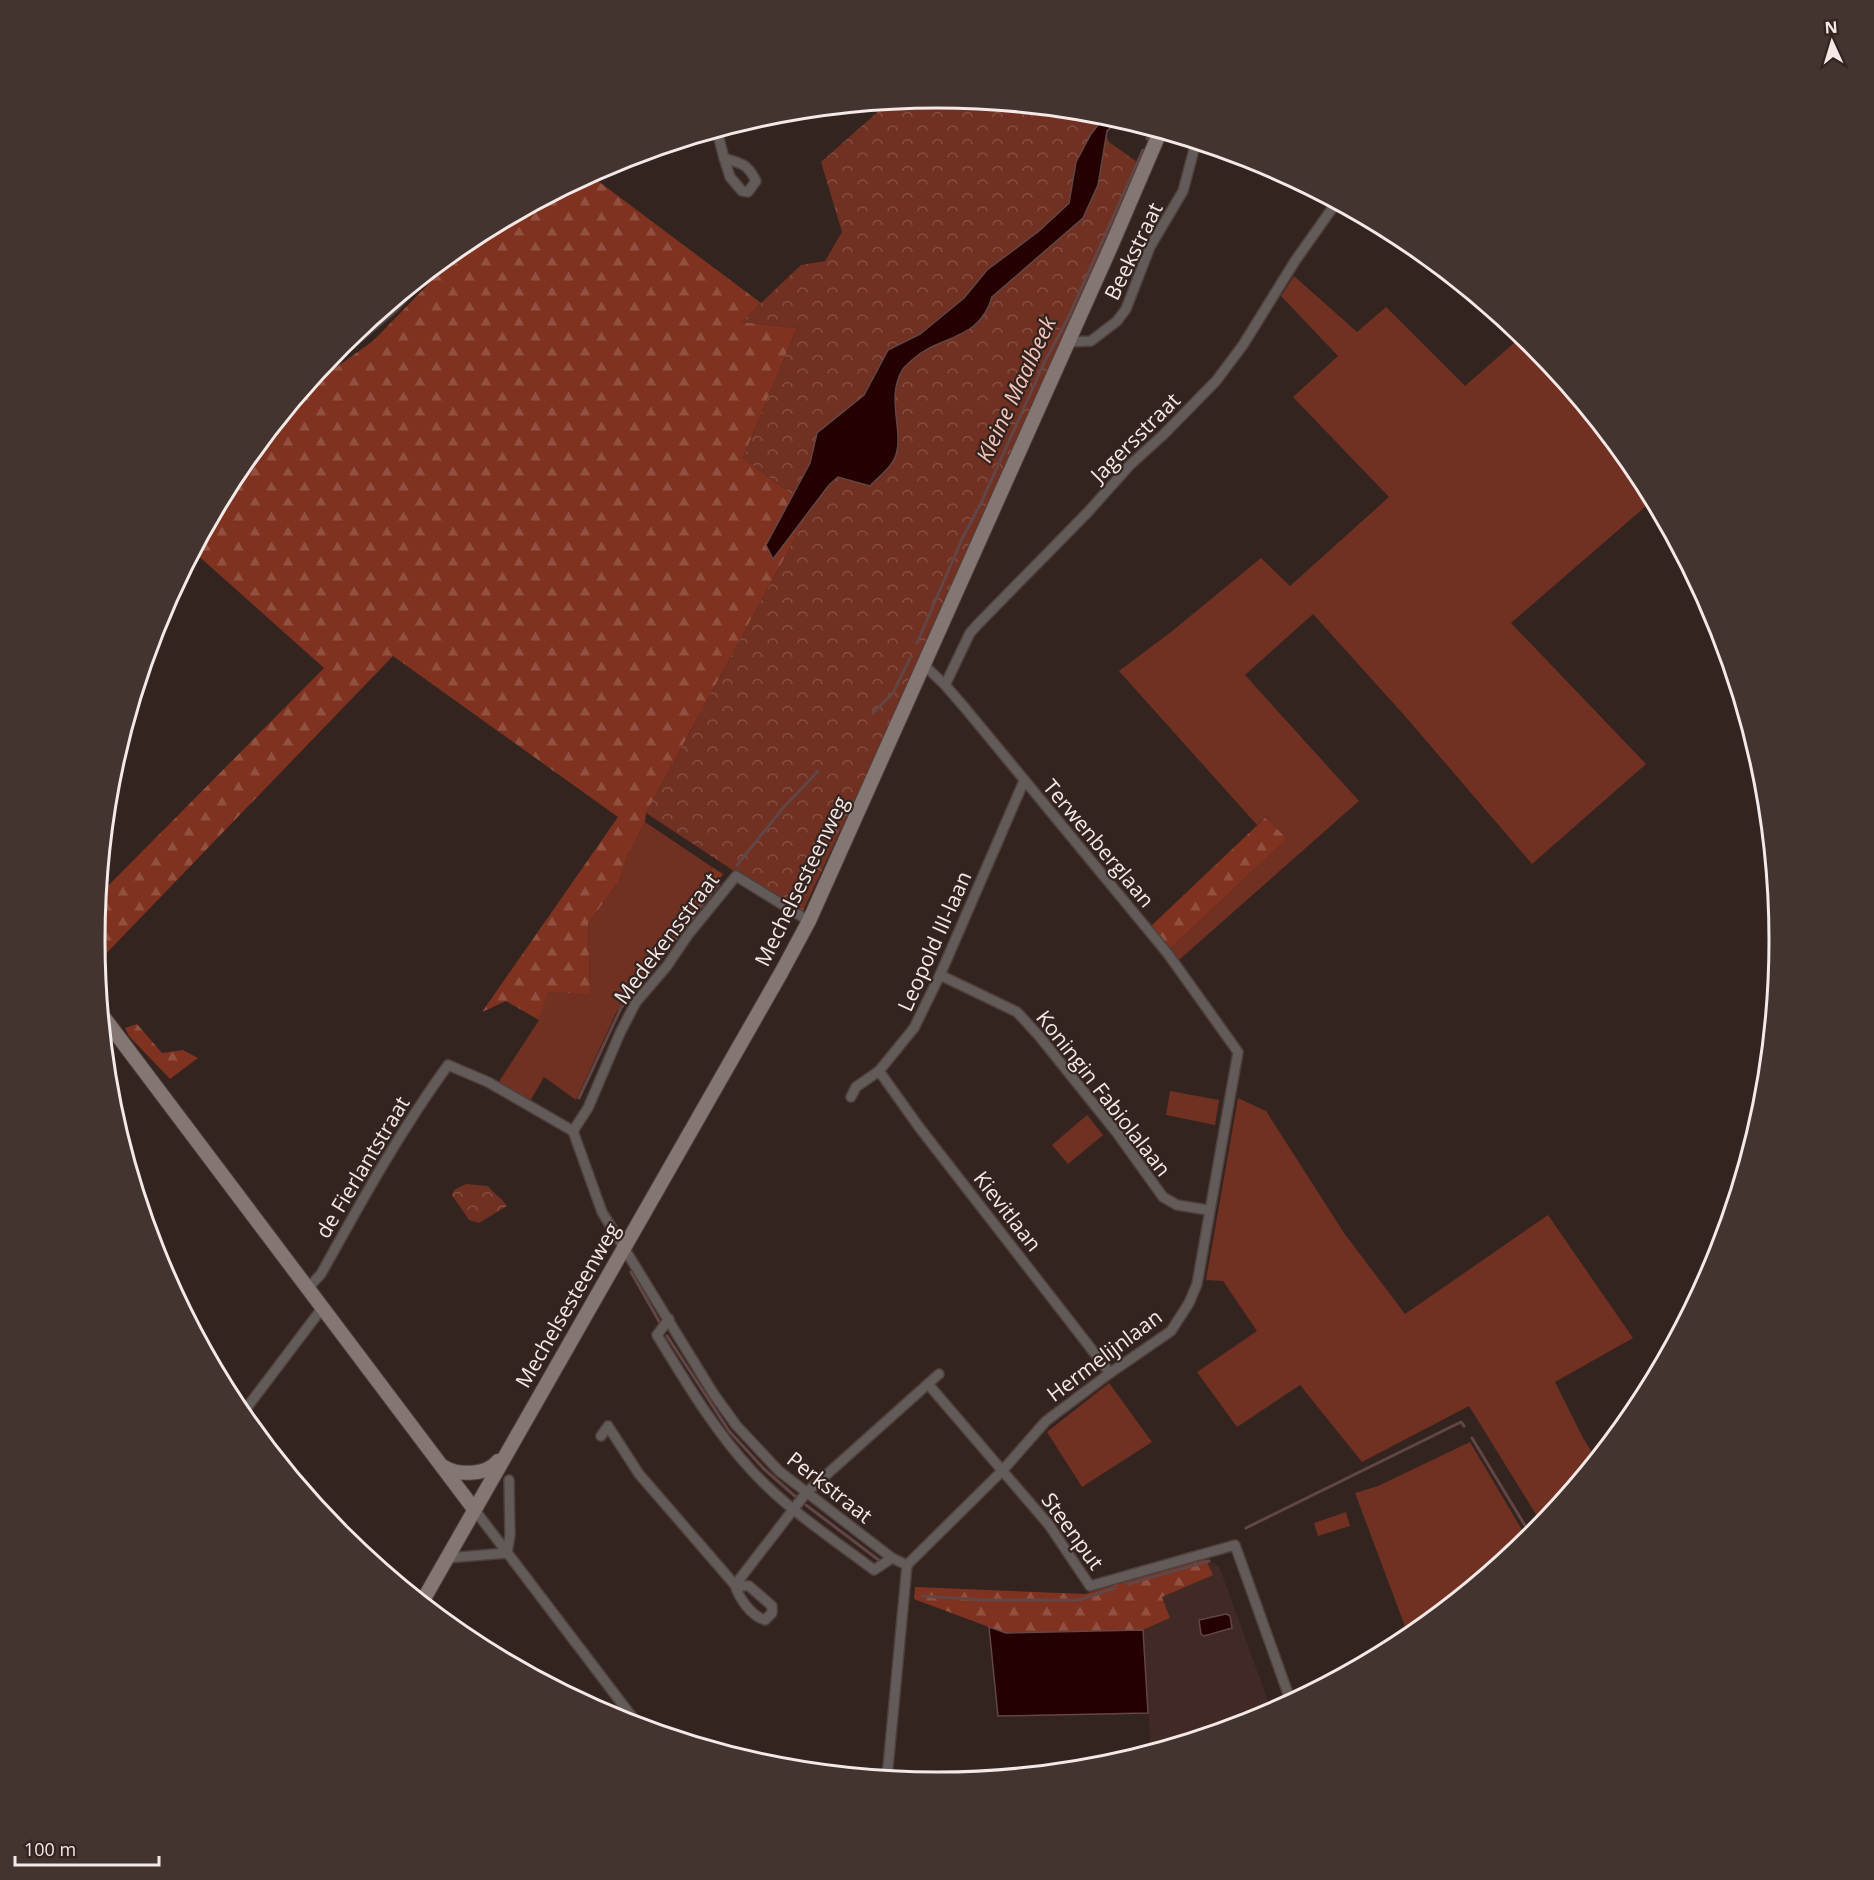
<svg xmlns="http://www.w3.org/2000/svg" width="1874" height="1880" viewBox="0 0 1874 1880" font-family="'Open Sans',sans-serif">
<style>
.built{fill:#412a25}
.grass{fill:#703022}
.forest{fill:url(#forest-firs)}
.park{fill:url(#park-crowns)}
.water{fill:#240000;stroke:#624645;stroke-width:1.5}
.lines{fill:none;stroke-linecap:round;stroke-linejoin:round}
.stream{stroke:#624645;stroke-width:3}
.street-casing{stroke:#4f403c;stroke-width:12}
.secondary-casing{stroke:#4f403c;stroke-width:16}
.street{stroke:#635b59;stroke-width:9}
.secondary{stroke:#847773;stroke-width:14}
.labels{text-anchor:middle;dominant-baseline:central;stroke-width:4.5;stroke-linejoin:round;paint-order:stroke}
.street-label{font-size:21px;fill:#f4e9e7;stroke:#342420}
.water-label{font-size:22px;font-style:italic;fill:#f3c4b8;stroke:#342420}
.rim{fill:none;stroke:#f4e9e7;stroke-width:3}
</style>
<defs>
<pattern id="forest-firs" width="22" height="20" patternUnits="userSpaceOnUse" patternTransform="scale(1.5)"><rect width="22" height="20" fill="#7f3220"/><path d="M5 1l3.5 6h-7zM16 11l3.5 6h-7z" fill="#925040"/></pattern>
<pattern id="park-crowns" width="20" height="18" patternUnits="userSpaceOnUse" patternTransform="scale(1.5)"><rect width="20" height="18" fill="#703022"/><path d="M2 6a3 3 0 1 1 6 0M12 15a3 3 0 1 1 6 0" fill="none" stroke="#854e42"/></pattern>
</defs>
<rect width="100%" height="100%" fill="#342420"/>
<!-- built -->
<polygon class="built" points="1205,1558 1219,1566 1272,1712 1259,1718 1151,1751 1143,1630 1170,1618 1162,1597 1212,1575"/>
<!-- grass -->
<g class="grass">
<polygon points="1294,276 1357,332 1386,307 1465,386 1522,336 1533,345 1638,472 1653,500 1511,623 1646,764 1532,864 1404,715 1313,614 1245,675 1359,801 1179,960 1171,948 1287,839 1266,817 1257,825 1119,671 1171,632 1261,558 1290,586 1389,497 1293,397 1338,356 1281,296"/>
<polygon points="645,822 712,867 662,950 616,1013 576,1100 544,1077 530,1101 498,1083 539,1020 547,992 590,993 588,924 619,881 628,854"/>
<polygon points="1170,1091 1219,1100 1215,1125 1166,1115"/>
<polygon points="1238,1098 1266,1111 1344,1233 1405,1314 1548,1215 1633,1338 1555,1382 1583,1438 1596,1458 1542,1524 1469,1406 1362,1462 1300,1385 1237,1427 1197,1372 1257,1331 1223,1281 1206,1280"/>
<polygon points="1087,1115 1103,1135 1068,1164 1052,1145"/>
<polygon points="1109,1383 1152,1442 1082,1487 1047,1432"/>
<polygon points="1470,1442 1528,1540 1409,1637 1355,1493 1378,1486"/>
<polygon points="1346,1512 1350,1526 1318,1536 1314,1523"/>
</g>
<!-- forest -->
<g class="forest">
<polygon points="590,175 761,303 742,322 797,328 743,458 811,509 646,813 645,822 628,854 619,881 588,924 590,994 548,992 539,1020 506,1001 482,1012 618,817 393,656 97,963 95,940 99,895 324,668 194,552 237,472 303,391 373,341 475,236"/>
<polygon points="1266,817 1287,839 1171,948 1150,927"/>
<polygon points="712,867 723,874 687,928 653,967"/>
<polygon points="137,1024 162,1053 183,1050 198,1058 170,1079 129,1036 125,1028"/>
<polygon points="1205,1558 1213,1575 1162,1597 1170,1618 1143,1630 1005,1633 914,1599 915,1587 1085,1594"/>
</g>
<!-- park -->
<g class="park">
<polygon points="937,98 1096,113 1109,142 1140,164 968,557 801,915 646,813 811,509 743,458 797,328 741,322 801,265 825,261 842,232 821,162 889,102"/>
<path d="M466 1184 488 1186C494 1194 501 1197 507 1206L479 1223 469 1220 452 1195 454 1190Z"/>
</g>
<!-- water -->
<g class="water">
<path d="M1106 115 1120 119 1107 131 1098 185 1083 218 992 297C979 342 940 334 912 360 909 363 905 366 903 369 883 401 909 437 892 463 887 471 877 478 870 486L838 477 829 485 773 559 766 545 810 463 817 433 864 395 888 350 920 334 964 298 987 270 1039 231 1069 203 1076 162 1091 134Z"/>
<polygon points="1226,1614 1230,1616 1232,1628 1204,1636 1201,1634 1199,1620"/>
<polygon points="989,1627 1006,1633 1143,1630 1148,1713 998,1716"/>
</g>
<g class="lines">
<!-- stream -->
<g class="stream">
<polyline points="1147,139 1152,129"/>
<polyline points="917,643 962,539 982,501 1044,363 1068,318 1143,150"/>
<polyline points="873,713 893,693 910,658"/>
<polyline points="737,865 783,808 818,771"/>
<polyline points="579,1098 621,1008 718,885"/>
<polyline points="631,1272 660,1323"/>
<polyline points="667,1336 729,1431 764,1469 796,1497"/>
<polyline points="1472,1438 1532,1537"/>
<polyline points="806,1505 880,1561"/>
<polyline points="1246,1528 1461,1422 1464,1426"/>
<polyline points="1128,1584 1209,1561"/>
<polyline points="922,1596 984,1600 1079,1600 1115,1588"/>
</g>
<!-- street casing -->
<g class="street-casing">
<g id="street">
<polyline points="717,131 724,158"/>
<path d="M724 158C742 164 747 163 756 181L748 192 742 191 730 177Z"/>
<polyline points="1068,342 1091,341 1117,321 1126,309 1150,247 1183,191 1196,142"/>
<polyline points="320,370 394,307 421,278"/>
<polyline points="945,685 970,633 978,624 1088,512 1130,465 1163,435 1216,381 1243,345 1295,261 1336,203"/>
<polyline points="940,975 1017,1012 1039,1036 1117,1133 1163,1197 1177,1205 1208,1210"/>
<polyline points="879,1071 919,1127 1110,1373"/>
<polyline points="851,1097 856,1087 879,1071 914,1028 940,975 1024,781"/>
<polyline points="573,1131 588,1108 620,1033 636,1002 667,966 688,935 736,876 809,921"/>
<path d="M308 1288 321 1274C361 1202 400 1131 448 1065L488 1082 573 1131 602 1212 713 1393 736 1425 779 1471 892 1558 907 1565"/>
<path d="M669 1319 657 1335C686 1382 714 1430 752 1471 787 1509 833 1539 874 1570L892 1558"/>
<polyline points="928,1384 1049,1525 1090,1586 1235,1545 1291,1702"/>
<polyline points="242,1414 323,1307"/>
<path d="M601 1436 608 1426 639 1474 735 1585C739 1598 751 1616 765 1620L772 1613V1606L749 1586 735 1585"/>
<polyline points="474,1509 639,1726"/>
<polyline points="507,1553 510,1535 509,1480"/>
<polyline points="447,1558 507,1553"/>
<polyline points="907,1565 1003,1470 1046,1421 1110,1373 1171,1331 1189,1303 1197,1284 1238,1052 1168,954 965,708 945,685 924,665"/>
<polyline points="735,1585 806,1493 939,1374"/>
<polyline points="887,1778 907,1565"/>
</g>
</g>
<!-- secondary casing -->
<g class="secondary-casing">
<g id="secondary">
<polyline points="102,1015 474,1509"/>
<path d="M444 1467C459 1476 487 1475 498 1461"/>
<polyline points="422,1602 781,973 809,921 1112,244 1160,132"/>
</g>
</g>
<!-- street -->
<use href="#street" class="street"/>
<!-- secondary -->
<use href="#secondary" class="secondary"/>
</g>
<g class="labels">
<!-- street labels -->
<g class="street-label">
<text transform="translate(1133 251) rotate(-64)">Beekstraat</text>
<text transform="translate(1135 437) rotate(-45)">Jagersstraat</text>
<text transform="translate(1099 843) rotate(50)">Terwenberglaan</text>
<text transform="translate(801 881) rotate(-64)">Mechelsesteenweg</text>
<text transform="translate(666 938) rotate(-53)">Medekensstraat</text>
<text transform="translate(934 941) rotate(-66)">Leopold III-laan</text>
<text transform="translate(1104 1093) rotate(52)">Koningin Fabiolalaan</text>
<text transform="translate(362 1167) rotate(-59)">de Fierlantstraat</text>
<text transform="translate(1008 1211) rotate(52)">Kievitlaan</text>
<text transform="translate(567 1305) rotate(-60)">Mechelsesteenweg</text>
<text transform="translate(1104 1355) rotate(-37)">Hermelijnlaan</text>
<text transform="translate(830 1487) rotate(38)">Perkstraat</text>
<text transform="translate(1073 1531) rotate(54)">Steenput</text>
</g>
<!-- water labels -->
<g class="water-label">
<text transform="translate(1015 389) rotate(-65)">Kleine Maalbeek</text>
</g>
</g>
<!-- crop -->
<path d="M0 0H1874V1880H0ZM105 940a832 832 0 1 1 1664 0a832 832 0 1 1-1664 0Z" fill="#433430" fill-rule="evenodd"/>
<path class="rim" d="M105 940a832 832 0 1 1 1664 0a832 832 0 1 1-1664 0Z"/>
<!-- north arrow -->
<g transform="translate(1832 42) rotate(356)" stroke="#342420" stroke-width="4.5" paint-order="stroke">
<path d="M0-4.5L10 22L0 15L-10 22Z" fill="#f4e9e7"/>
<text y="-9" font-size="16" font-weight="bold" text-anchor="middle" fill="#f4e9e7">N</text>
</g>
<!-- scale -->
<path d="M15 1856v9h144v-9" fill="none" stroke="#f4e9e7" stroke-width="3"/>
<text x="24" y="1856" font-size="18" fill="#f4e9e7" stroke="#342420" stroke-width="4.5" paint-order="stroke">100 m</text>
</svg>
